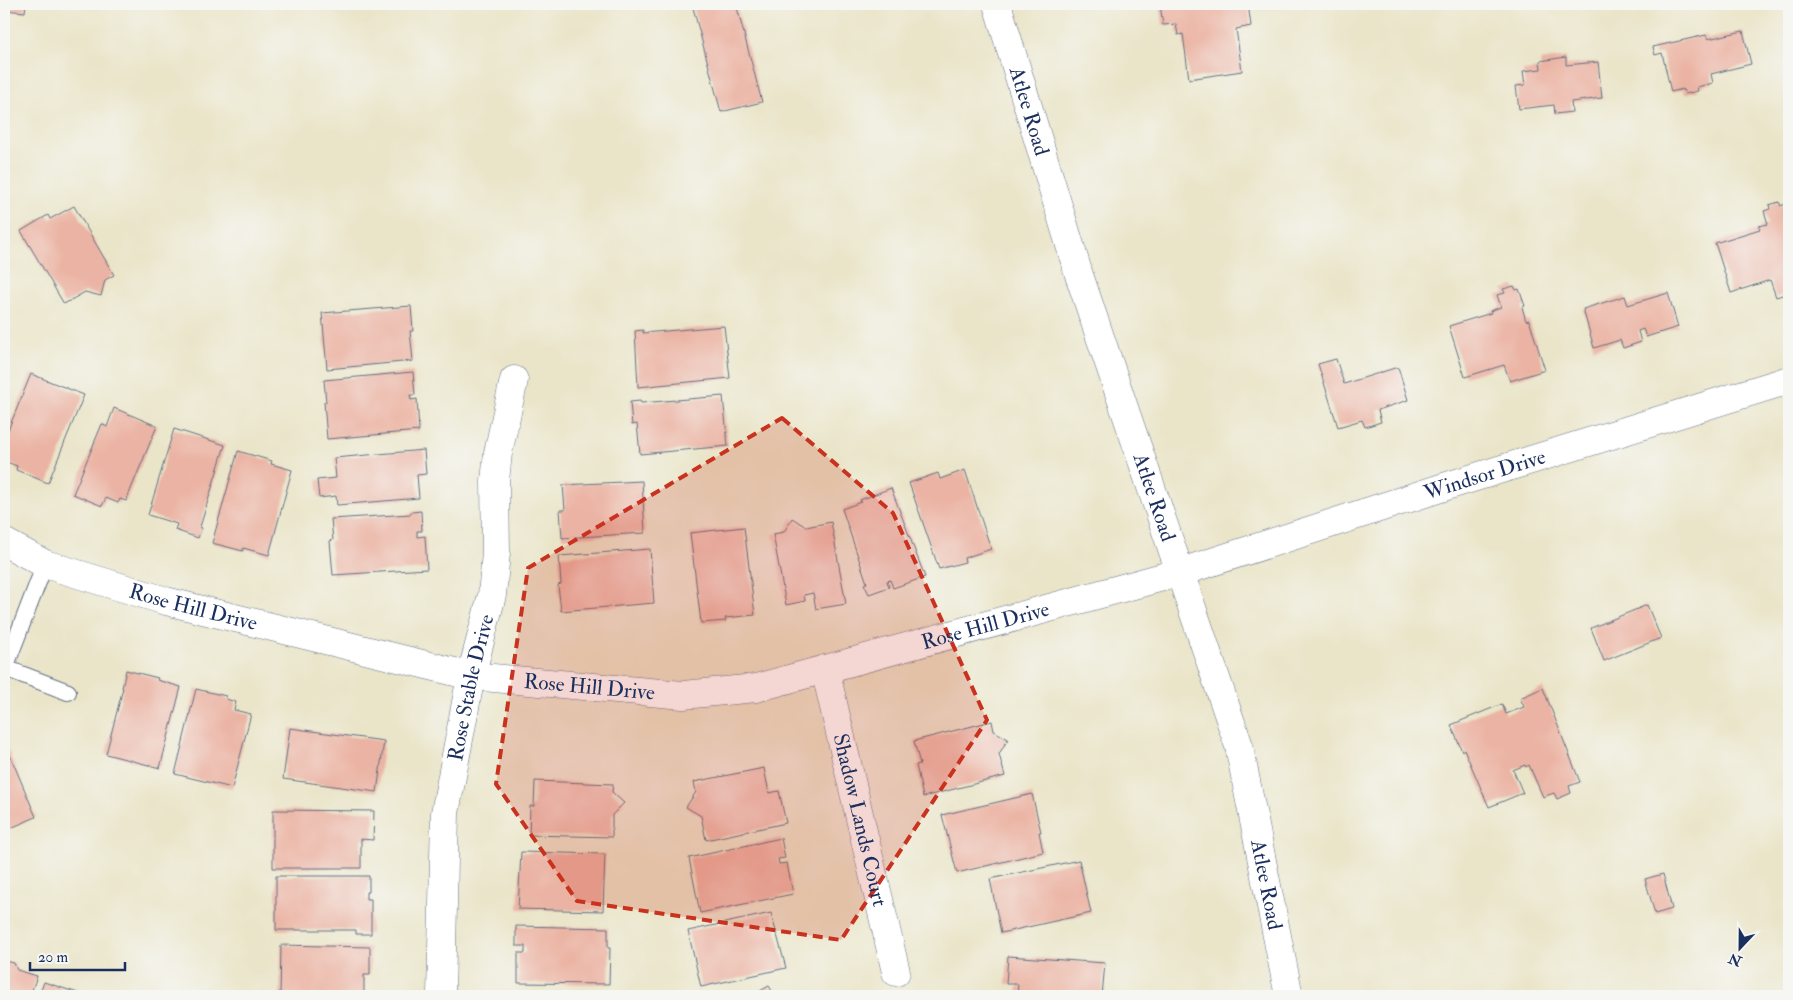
<svg xmlns="http://www.w3.org/2000/svg" width="1793" height="1000" viewBox="0 0 1793 1000" font-family="'IM FELL Double Pica',serif">
<style>
.building{fill:#ebb3a3}
.lines{fill:none;stroke-linecap:round;stroke-linejoin:round}
.service-casing{stroke:#636f83;stroke-width:18}
.minor-casing{stroke:#636f83;stroke-width:29}
.tertiary-casing{stroke:#636f83;stroke-width:29}
.secondary-casing{stroke:#636f83;stroke-width:29}
.service{stroke:#fff;stroke-width:16}
.minor{stroke:#fff;stroke-width:28}
.tertiary{stroke:#fff;stroke-width:28}
.secondary{stroke:#fff;stroke-width:28}
.marked{fill:#c8321e;fill-opacity:0.2;stroke:#c8321e;stroke-width:4;stroke-dasharray:10 6;stroke-linejoin:round}
.labels{text-anchor:middle;dominant-baseline:central;stroke-width:4;stroke-linejoin:round;paint-order:stroke}
.street-label{font-size:21px;fill:#1b2f5e;stroke:#f6f6f2}
</style>
<rect width="100%" height="100%" fill="#f6f6f2"/>
<filter id="ink" filterUnits="userSpaceOnUse"><feTurbulence type="fractalNoise" baseFrequency=".02" numOctaves="2"/><feDisplacementMap in="SourceGraphic" scale="10" xChannelSelector="R" yChannelSelector="G"/><feConvolveMatrix kernelMatrix="1 2 1 2 8 2 1 2 1" color-interpolation-filters="sRGB"/></filter>
<filter id="wash" filterUnits="userSpaceOnUse"><feTurbulence type="fractalNoise" baseFrequency=".0096" numOctaves="4" result="noise"/><feDisplacementMap in="SourceGraphic" scale="20" xChannelSelector="R" yChannelSelector="G"/><feGaussianBlur stdDeviation="1.12" result="paint"/><feColorMatrix in="noise" values="0 0 0 0 0 0 0 0 0 0 0 0 0 0 0 0 0 1.4 0 .05"/><feComposite in="paint" operator="in"/></filter>
<g filter="url(#wash)">
<rect width="100%" height="100%" fill="#eae5c9"/>
<g id="blocks">
<!-- building -->
<g class="building">
<polygon points="4,4 26,4 25,12 4,10"/>
<polygon points="692,4 736,4 762,102 721,112"/>
<polygon points="1168,4 1248,4 1251,26 1236,29 1242,71 1189,79 1183,34 1178,35 1176,24 1163,25 1160,5"/>
<polygon points="1743,31 1751,64 1711,74 1713,83 1697,87 1698,91 1685,94 1683,89 1671,92 1662,53 1655,55 1653,47 1706,35 1708,39"/>
<polygon points="1566,57 1566,65 1598,62 1602,98 1571,102 1572,112 1555,114 1554,105 1519,109 1516,86 1525,85 1523,71 1541,69 1540,61"/>
<polygon points="1779,202 1781,206 1785,204 1789,218 1789,293 1776,297 1770,280 1731,293 1715,243 1760,229 1759,226 1768,224 1764,211 1770,209 1769,205"/>
<polygon points="74,206 114,275 105,280 101,296 85,292 64,304 21,231 48,215 50,219"/>
<polygon points="1514,286 1516,290 1519,289 1525,306 1522,307 1526,321 1529,320 1545,370 1510,381 1504,365 1465,377 1449,326 1491,313 1490,311 1501,307 1497,295 1505,293 1503,289"/>
<polygon points="1668,293 1678,327 1646,337 1643,329 1638,331 1641,342 1623,348 1620,340 1594,348 1583,309 1625,296 1628,305"/>
<polygon points="411,306 413,331 410,331 413,361 327,369 322,313"/>
<polygon points="724,326 730,378 638,387 635,331 643,330 643,333"/>
<polygon points="1336,359 1344,384 1398,367 1408,400 1378,410 1381,422 1365,427 1362,420 1338,427 1318,364"/>
<polygon points="413,372 415,395 410,395 411,400 417,399 419,431 327,439 324,402 326,402 324,380"/>
<polygon points="31,374 84,395 48,483 16,470 17,466 4,461 4,440"/>
<polygon points="723,396 728,446 640,454 637,424 632,425 630,402 640,401 641,403"/>
<polygon points="114,408 157,426 126,501 120,499 118,503 106,498 102,506 73,494 102,424 107,427"/>
<polygon points="174,429 225,445 200,527 202,528 198,538 175,530 177,524 148,515"/>
<polygon points="424,450 426,474 417,475 419,498 337,505 336,496 319,498 317,480 336,478 334,458"/>
<polygon points="238,451 272,461 271,464 292,470 269,555 243,548 243,551 212,543"/>
<polygon points="965,470 991,549 964,558 965,562 939,569 909,483 938,473 940,479"/>
<polygon points="642,481 645,533 562,538 560,510 565,510 563,485"/>
<polygon points="891,488 925,577 893,588 890,580 887,581 889,587 869,594 864,584 867,583 842,509 861,502 860,500"/>
<polygon points="421,511 422,531 417,531 417,537 425,536 427,569 333,575 330,541 333,540 331,519 411,514 411,512"/>
<polygon points="792,518 806,527 831,522 846,604 816,609 813,593 804,595 805,601 786,605 773,534 784,532"/>
<polygon points="744,527 755,615 725,618 726,621 701,623 690,533"/>
<polygon points="650,549 654,603 561,611 558,585 561,584 559,556"/>
<polygon points="1647,605 1661,638 1604,661 1591,628"/>
<polygon points="126,670 158,678 157,680 181,687 160,768 106,754 123,688 122,688"/>
<polygon points="1543,688 1580,782 1569,786 1571,793 1557,799 1554,793 1543,797 1529,765 1526,767 1525,765 1513,770 1523,793 1489,807 1464,749 1462,751 1451,725 1502,704 1506,714 1524,707 1520,698"/>
<polygon points="196,689 226,696 226,699 236,702 234,710 251,714 232,788 175,774"/>
<polygon points="992,721 994,731 1008,739 999,754 1005,776 923,797 916,765 920,764 914,741"/>
<polygon points="290,728 384,741 377,792 283,779"/>
<polygon points="4,741 36,817 4,831"/>
<polygon points="764,768 769,793 779,791 786,823 706,840 701,816 686,807 696,792 694,782"/>
<polygon points="535,781 613,784 612,792 624,803 612,815 612,837 529,835 530,806 534,806"/>
<polygon points="1032,794 1041,832 1039,832 1043,852 957,873 942,815"/>
<polygon points="273,810 374,811 373,840 361,839 361,868 273,868"/>
<polygon points="781,838 785,858 778,859 779,864 787,863 793,894 700,913 689,858"/>
<polygon points="521,852 605,854 603,911 518,909"/>
<polygon points="1079,860 1091,913 1001,933 990,879"/>
<polygon points="1663,874 1672,909 1655,914 1645,879"/>
<polygon points="276,876 369,876 369,892 366,892 366,899 371,899 371,934 356,934 356,930 276,930"/>
<polygon points="771,913 786,968 701,987 688,931"/>
<polygon points="516,926 608,928 608,948 610,948 609,984 518,983 518,953 525,953 525,946 516,946"/>
<polygon points="281,945 370,947 370,975 364,975 364,996 280,996"/>
<polygon points="1008,956 1105,963 1102,996 1017,996 1018,984 1006,984"/>
<polygon points="5,961 14,963 17,970 37,976 30,996 4,996 4,962"/>
<polygon points="44,982 87,996 39,996"/>
<polygon points="769,986 775,996 753,996 760,993 760,991"/>
</g>
</g>
</g>
<g filter="url(#ink)">
<use href="#blocks" fill-opacity="0" stroke="#636f83" stroke-width="1"/>
<g class="lines">
<!-- service casing -->
<g class="service-casing">
<g id="service">
<polyline points="4,667 5,668 45,564"/>
<polyline points="5,668 68,692"/>
</g>
</g>
<!-- minor casing -->
<g class="minor-casing">
<g id="minor">
<path id="s1" d="M4 542 45 564 166 601 471 676 683 695 756 688 1181 572"/>
<path id="s2" d="M825 669 896 972"/>
<path id="s3" d="M441 996 445 813 471 676 492 595 496 553 495 481 498 453 514 380"/>
</g>
</g>
<!-- tertiary casing -->
<g class="tertiary-casing">
<g id="tertiary">
<path id="s4" d="M1181 572 1447 486 1789 380"/>
</g>
</g>
<!-- secondary casing -->
<g class="secondary-casing">
<g id="secondary">
<path id="s5" d="M997 4 1079 275 1239 746 1289 996"/>
</g>
</g>
<!-- service -->
<use href="#service" class="service"/>
<!-- minor -->
<use href="#minor" class="minor"/>
<!-- tertiary -->
<use href="#tertiary" class="tertiary"/>
<!-- secondary -->
<use href="#secondary" class="secondary"/>
</g>
</g>
<!-- marked area -->
<path class="marked" d="M782 418 893 513 987 720 841 940 577 901 496 784 528 568Z"/>
<g class="labels">
<!-- street labels -->
<g class="street-label">
<text stroke="none"><textPath href="#s5" startOffset="112">Atlee Road</textPath></text>
<text stroke="none"><textPath href="#s4" startOffset="319">Windsor Drive</textPath></text>
<text stroke="none"><textPath href="#s5" startOffset="518">Atlee Road</textPath></text>
<text stroke="none"><textPath href="#s1" startOffset="201">Rose Hill Drive</textPath></text>
<text stroke="none"><textPath href="#s1" startOffset="1011">Rose Hill Drive</textPath></text>
<text stroke="none"><textPath href="#s3" startOffset="311">Rose Stable Drive</textPath></text>
<text stroke="none"><textPath href="#s1" startOffset="606">Rose Hill Drive</textPath></text>
<text stroke="none"><textPath href="#s2" startOffset="155">Shadow Lands Court</textPath></text>
<text stroke="none"><textPath href="#s5" startOffset="922">Atlee Road</textPath></text>
</g>
</g>
<!-- margin -->
<rect width="1793" height="1000" fill="none" stroke="#f6f6f2" stroke-width="20"/>
<!-- north arrow -->
<g transform="translate(1740 948) rotate(202)" stroke="#f6f6f2" stroke-width="4" paint-order="stroke">
<path d="M0-4L9 19L0 12L-9 19Z" fill="#1b2f5e"/>
<text y="-8" font-size="14" font-weight="bold" text-anchor="middle" fill="#1b2f5e">N</text>
</g>
<!-- scale -->
<path d="M30 962v8h95v-8" fill="none" stroke="#1b2f5e" stroke-width="2.5"/>
<text x="38" y="962" font-size="15" fill="#1b2f5e" stroke="#f6f6f2" stroke-width="4" paint-order="stroke">20 m</text>
</svg>
